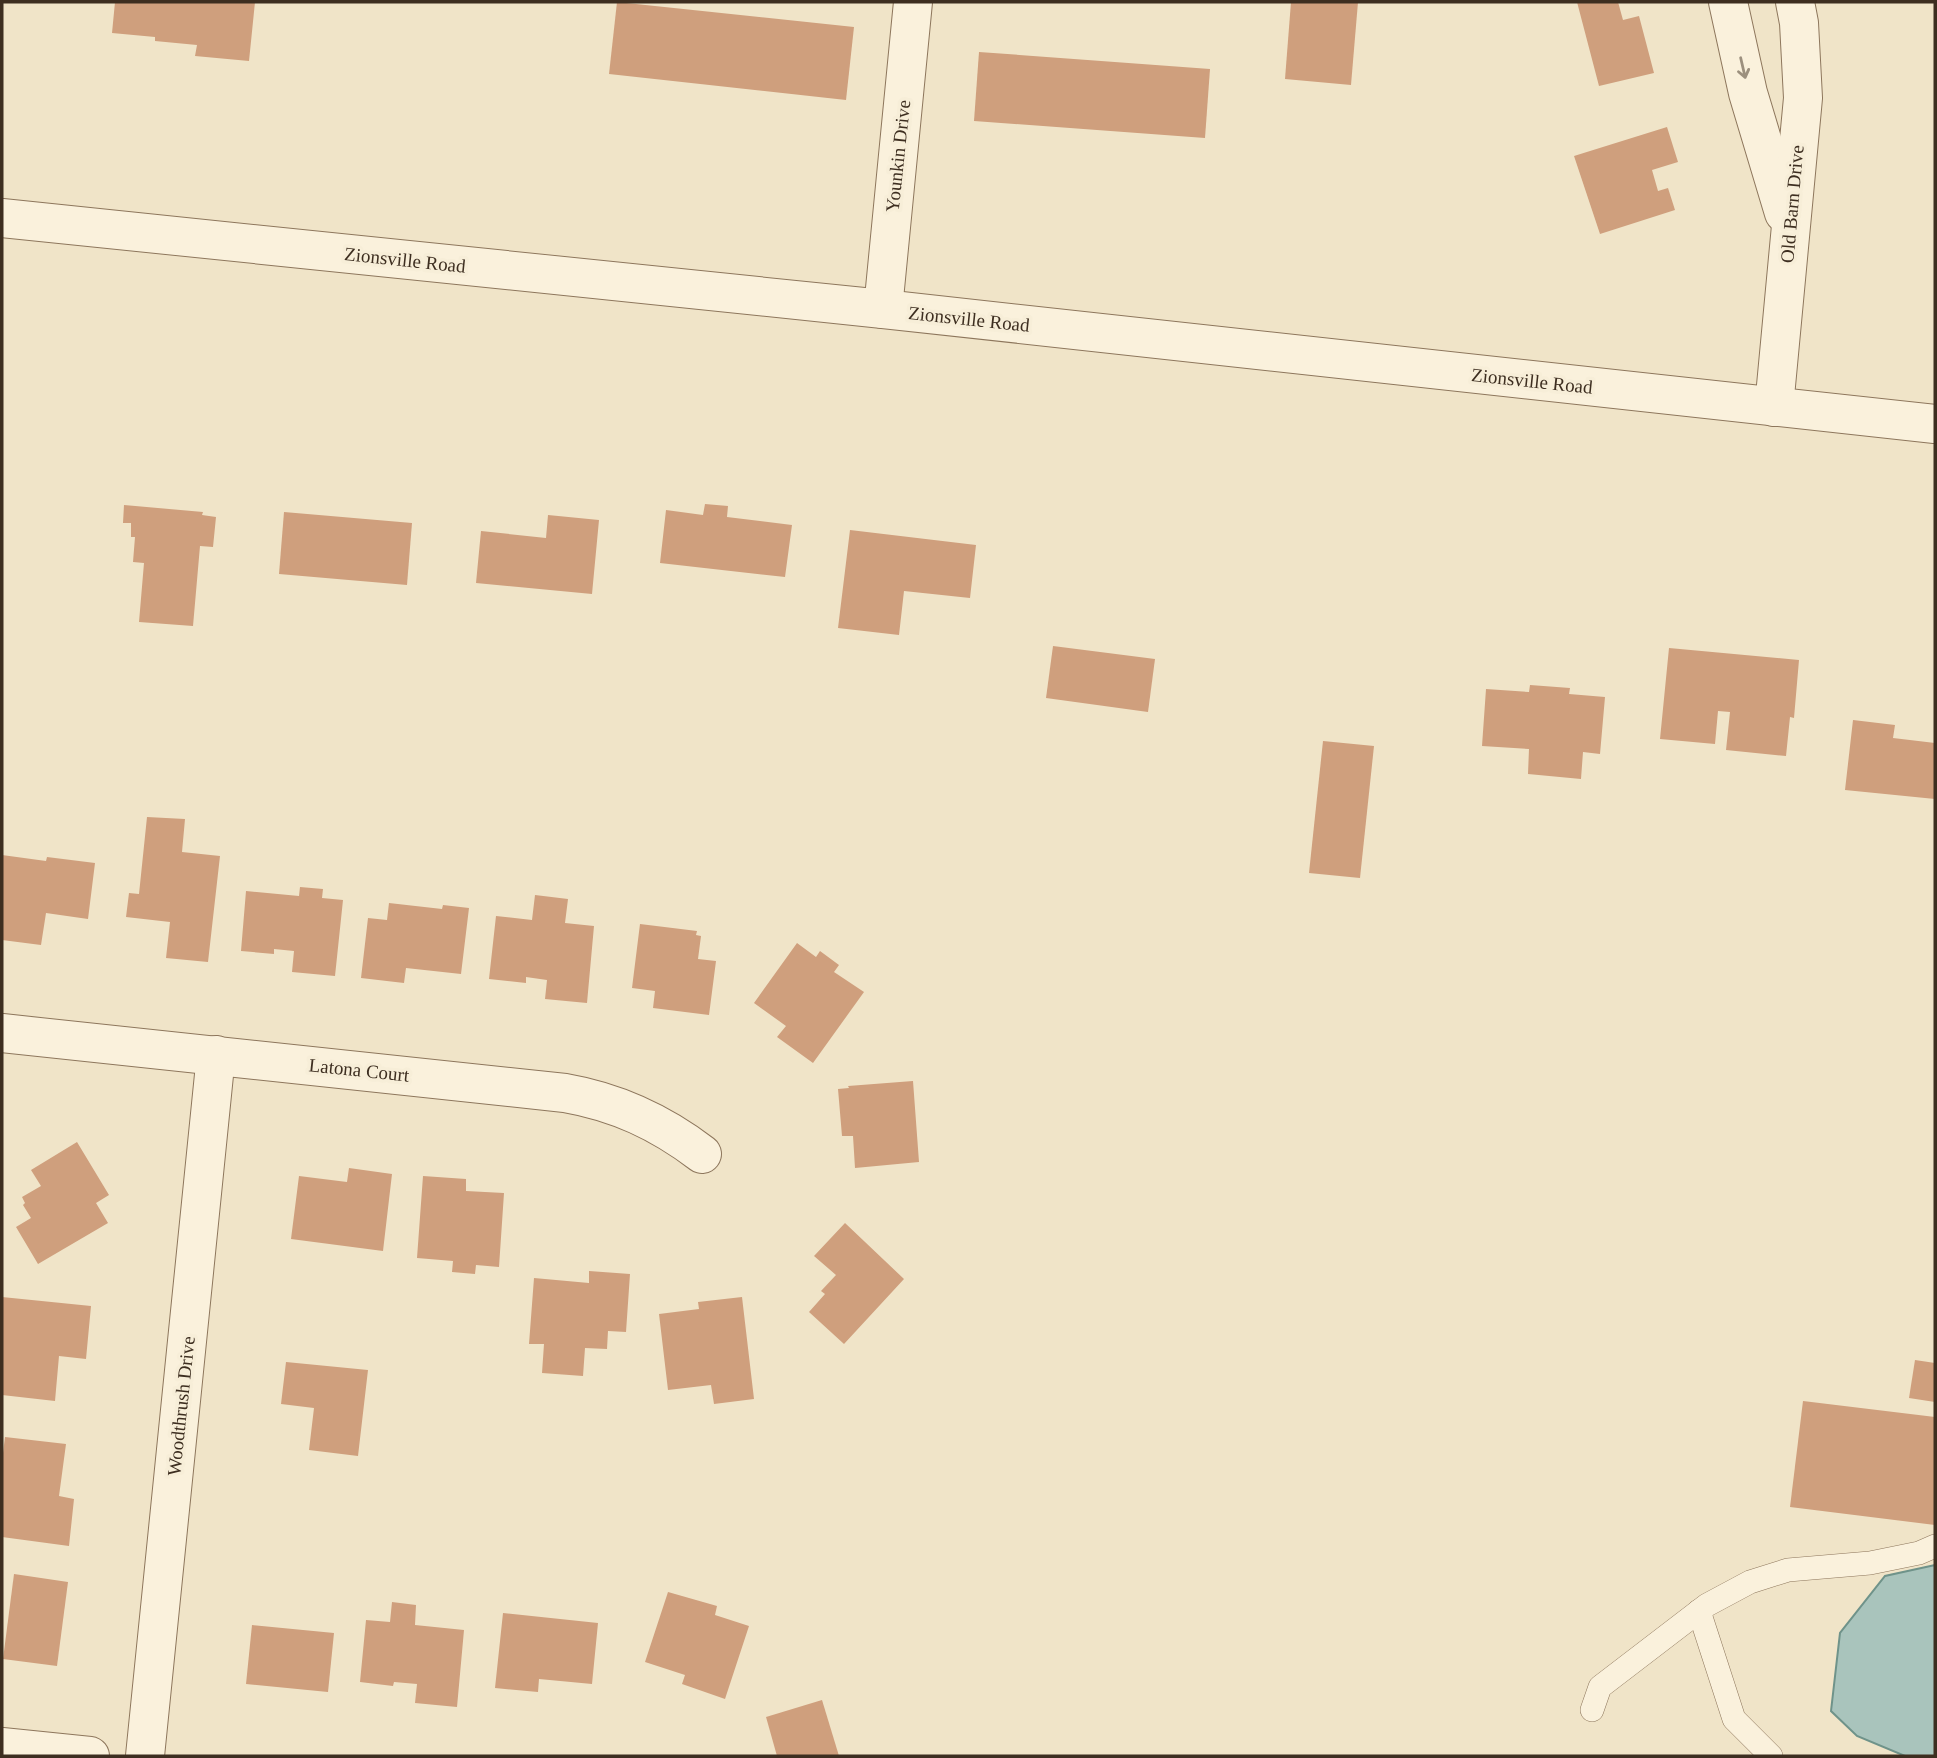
<svg xmlns="http://www.w3.org/2000/svg" width="1937" height="1758" viewBox="0 0 1937 1758" font-family="Georgia,serif">
<style>
.water{fill:#a9c4bc;stroke:#6f938a;stroke-width:2}
.building{fill:#cf9f7d}
.lines{fill:none;stroke-linecap:round;stroke-linejoin:round}
.service-casing{stroke:#8d765c;stroke-width:24}
.minor-casing{stroke:#8d765c;stroke-width:40}
.tertiary-casing{stroke:#8d765c;stroke-width:40}
.service{stroke:#faf1dc;stroke-width:23}
.minor{stroke:#faf1dc;stroke-width:38}
.tertiary{stroke:#faf1dc;stroke-width:38}
.oneway{stroke:#9c907e}
.labels{text-anchor:middle;dominant-baseline:central;stroke-width:7;stroke-linejoin:round;paint-order:stroke}
.street-label{font-size:19px;fill:#3d2e20;stroke:#f7eed8}
</style>
<rect width="100%" height="100%" fill="#f0e4c8"/>
<!-- water -->
<polygon class="water" points="1935,1565 1935,1756 1905,1756 1857,1736 1831,1711 1840,1633 1885,1576"/>
<!-- building -->
<g class="building">
<polygon points="115,2 255,2 249,61 195,56 197,45 155,41 155,37 112,33"/>
<polygon points="617,2 854,27 846,100 609,74"/>
<polygon points="1291,2 1358,2 1351,85 1285,79"/>
<polygon points="1577,2 1618,2 1623,20 1639,16 1654,73 1599,86"/>
<polygon points="979,52 1210,69 1205,138 974,121"/>
<polygon points="1667,127 1678,162 1652,170 1658,191 1668,188 1675,210 1600,234 1574,156"/>
<polygon points="705,504 728,506 727,517 792,525 785,577 660,563 666,510 703,515"/>
<polygon points="124,505 203,512 202,515 216,517 213,547 200,546 193,626 139,622 144,563 133,562 135,537 131,537 131,523 123,523"/>
<polygon points="284,512 412,523 407,585 279,574"/>
<polygon points="548,515 599,520 592,594 476,583 481,531 546,538"/>
<polygon points="850,530 976,545 970,598 904,591 899,635 838,628"/>
<polygon points="1053,646 1155,659 1148,712 1046,698"/>
<polygon points="1669,648 1799,660 1794,718 1790,717 1786,756 1726,750 1730,712 1718,711 1715,744 1660,739"/>
<polygon points="1530,685 1570,688 1569,694 1605,697 1600,754 1583,752 1581,779 1528,774 1529,749 1482,746 1486,689 1529,692"/>
<polygon points="1853,720 1895,725 1893,738 1935,743 1935,799 1845,790"/>
<polygon points="1323,741 1374,746 1360,878 1309,873"/>
<polygon points="147,817 185,819 182,852 220,856 208,962 166,958 170,922 126,917 129,893 139,894"/>
<polygon points="2,855 46,861 47,857 95,863 88,919 46,913 41,945 2,940"/>
<polygon points="300,887 323,889 322,898 343,900 335,976 292,972 294,951 274,949 274,954 241,951 246,891 299,896"/>
<polygon points="535,895 568,899 565,923 594,926 587,1003 545,999 547,980 526,977 526,983 489,979 496,916 532,920"/>
<polygon points="389,903 442,909 443,905 469,908 461,974 406,968 404,983 361,978 368,918 387,920"/>
<polygon points="640,924 697,931 696,935 701,936 698,959 716,961 709,1015 653,1008 655,991 632,988"/>
<polygon points="797,943 816,957 820,951 839,965 834,972 864,992 813,1063 777,1037 786,1026 754,1003"/>
<polygon points="913,1081 919,1162 855,1168 853,1136 842,1136 838,1089 849,1088 848,1086"/>
<polygon points="77,1142 109,1195 96,1203 108,1223 38,1264 16,1227 31,1218 23,1205 25,1203 22,1197 41,1186 31,1170"/>
<polygon points="349,1168 392,1174 383,1251 291,1239 299,1176 347,1182"/>
<polygon points="423,1176 466,1179 466,1191 504,1193 499,1267 476,1265 475,1274 452,1272 453,1261 417,1258"/>
<polygon points="845,1223 904,1279 844,1344 809,1312 825,1294 821,1291 836,1275 814,1256"/>
<polygon points="589,1271 630,1274 626,1332 608,1331 607,1349 585,1348 583,1376 542,1373 544,1344 529,1344 534,1278 589,1283"/>
<polygon points="2,1297 91,1306 86,1359 59,1356 55,1401 2,1395"/>
<polygon points="742,1297 754,1399 714,1404 711,1385 668,1390 659,1314 699,1309 698,1302"/>
<polygon points="1915,1360 1935,1363 1935,1402 1909,1398"/>
<polygon points="286,1362 368,1370 358,1456 309,1450 314,1408 281,1404"/>
<polygon points="1803,1401 1935,1417 1935,1525 1790,1507"/>
<polygon points="5,1437 66,1444 59,1496 74,1499 69,1546 2,1537 2,1461"/>
<polygon points="14,1574 68,1582 57,1666 3,1659"/>
<polygon points="668,1592 717,1606 715,1615 749,1626 725,1699 682,1684 685,1675 645,1662"/>
<polygon points="392,1602 416,1605 415,1625 464,1630 457,1707 415,1703 417,1684 394,1682 393,1686 360,1682 366,1620 390,1622"/>
<polygon points="503,1613 598,1623 592,1684 539,1679 538,1692 495,1688"/>
<polygon points="252,1625 334,1633 328,1692 246,1684"/>
<polygon points="822,1700 839,1756 777,1756 766,1717"/>
</g>
<g class="lines">
<!-- service casing -->
<g class="service-casing">
<g id="service">
<polyline points="1699,1611 1734,1719 1771,1756"/>
<polyline points="1592,1710 1600,1687 1707,1605 1750,1582 1788,1570 1870,1563 1919,1553 1935,1546"/>
</g>
</g>
<!-- minor casing -->
<g class="minor-casing">
<g id="minor">
<polyline points="1728,2 1748,93 1784,213"/>
<polyline points="883,309 913,2"/>
<polyline points="1774,407 1803,98 1799,23 1795,2"/>
<path d="M2 1033 565 1093C617 1102 660 1122 702 1154"/>
<polyline points="2,1747 90,1756"/>
<polyline points="145,1756 216,1055"/>
</g>
</g>
<!-- tertiary casing -->
<g class="tertiary-casing">
<polyline id="tertiary" points="2,218 883,309 1935,424"/>
</g>
<!-- service -->
<use href="#service" class="service"/>
<!-- minor -->
<use href="#minor" class="minor"/>
<!-- tertiary -->
<use href="#tertiary" class="tertiary"/>
</g>
<!-- one-way arrows -->
<defs><path id="oneway-shaft" d="M-6 0H5M1.5-3L5.5 0L1.5 3" fill="none" stroke-width="1.6" stroke-linecap="round" stroke-linejoin="round" transform="scale(1.75)"/></defs>
<use class="oneway" href="#oneway-shaft" transform="translate(1743 68) rotate(77)"/>
<g class="labels">
<!-- street labels -->
<g class="street-label">
<text transform="translate(898 156) rotate(-84)">Younkin Drive</text>
<text transform="translate(1792 204) rotate(-85)">Old Barn Drive</text>
<text transform="translate(405 260) rotate(6)">Zionsville Road</text>
<text transform="translate(969 319) rotate(6)">Zionsville Road</text>
<text transform="translate(1532 381) rotate(6)">Zionsville Road</text>
<text transform="translate(359 1070) rotate(6)">Latona Court</text>
<text transform="translate(181 1406) rotate(-84)">Woodthrush Drive</text>
</g>
</g>
<!-- border -->
<rect width="1937" height="1758" fill="none" stroke="#3d2e20" stroke-width="7"/>
</svg>
